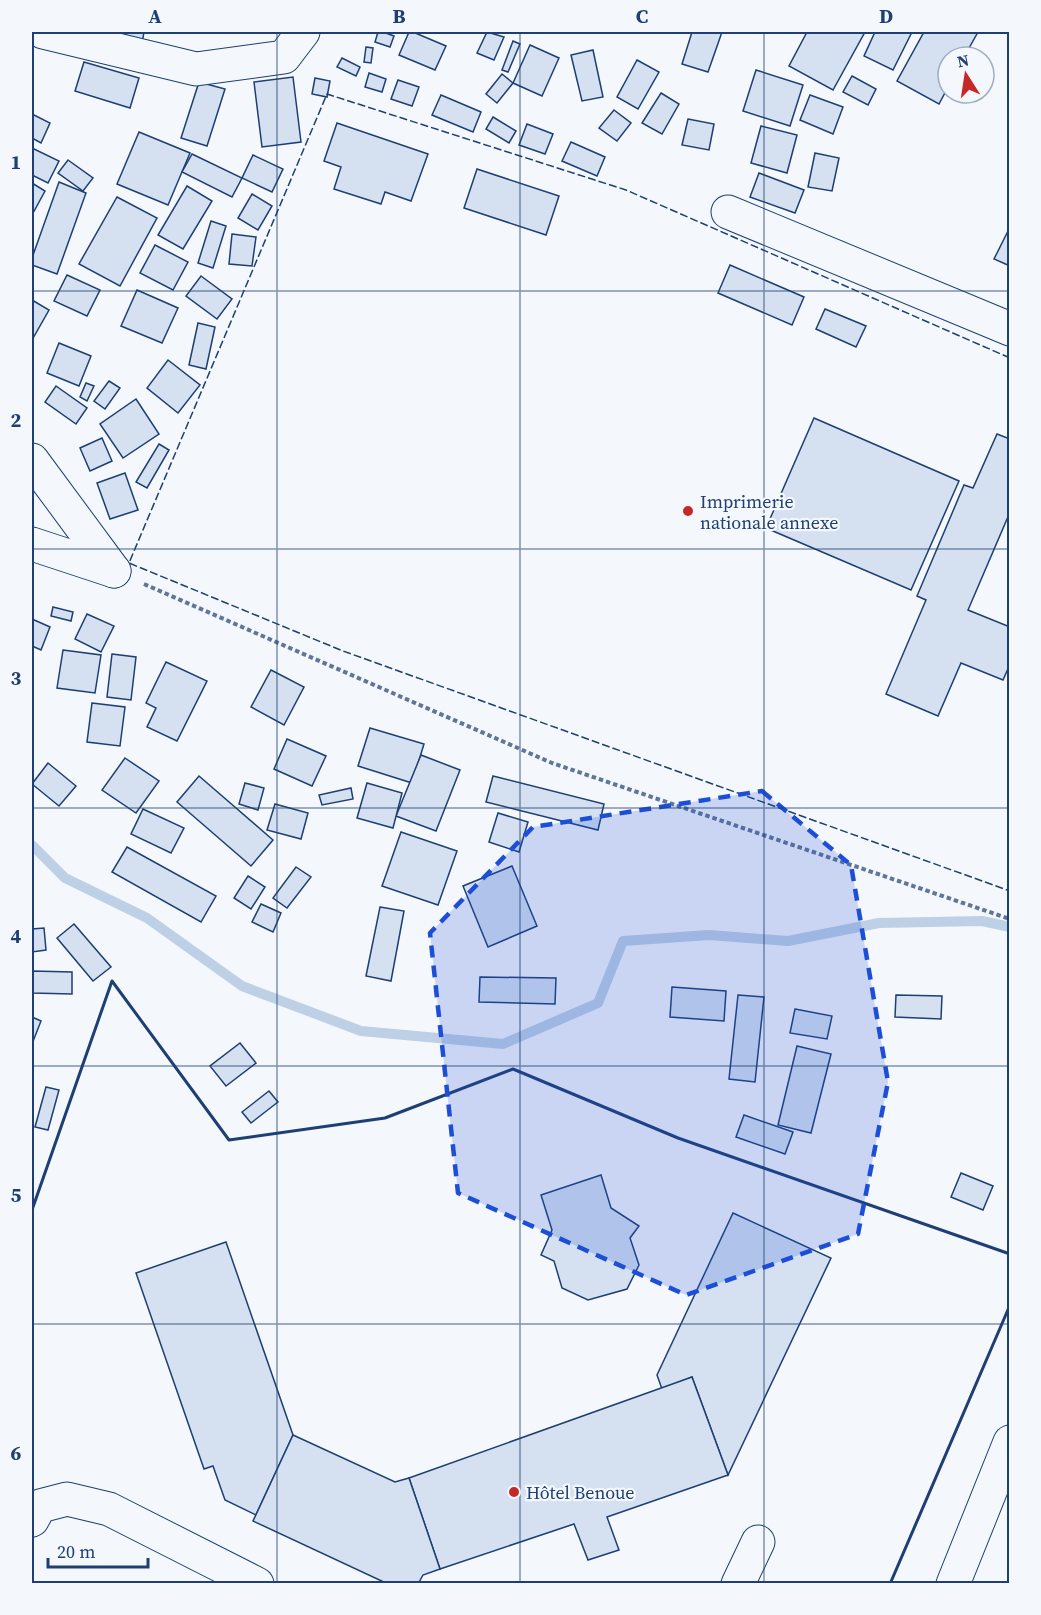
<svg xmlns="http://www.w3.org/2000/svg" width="1041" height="1615" viewBox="0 0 1041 1615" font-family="'Source Serif 4',serif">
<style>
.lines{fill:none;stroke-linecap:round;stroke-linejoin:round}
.stream{stroke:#bed0e5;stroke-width:10}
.building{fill:#d5e0f0;stroke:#1d3f73;stroke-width:1.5}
.minor-casing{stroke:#1d3f73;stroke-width:35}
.major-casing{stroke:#1d3f73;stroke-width:35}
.path{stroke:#5e769c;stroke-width:4;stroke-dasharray:4.5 3;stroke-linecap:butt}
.minor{stroke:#f4f7fb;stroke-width:33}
.major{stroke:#f4f7fb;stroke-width:33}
.fence{stroke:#1d3f73;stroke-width:1.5;stroke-dasharray:8 3;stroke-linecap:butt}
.wall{stroke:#1d3f73;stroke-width:3}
.marked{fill:#1d4ed8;fill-opacity:0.2;stroke:#1d4ed8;stroke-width:4.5;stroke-dasharray:12 8;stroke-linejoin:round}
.grid{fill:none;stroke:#1d3f73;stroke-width:1.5;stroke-opacity:0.55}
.poi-dot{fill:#c62828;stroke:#f4f7fb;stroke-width:2}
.labels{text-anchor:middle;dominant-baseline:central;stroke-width:4.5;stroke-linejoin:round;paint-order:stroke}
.poi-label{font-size:18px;fill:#1d3f73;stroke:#f4f7fb;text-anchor:start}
.neatline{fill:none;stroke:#1d3f73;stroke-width:2}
.grid-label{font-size:20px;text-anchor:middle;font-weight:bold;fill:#1d3f73}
</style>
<rect width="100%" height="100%" fill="#f4f7fb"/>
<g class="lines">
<!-- stream -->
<polyline class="stream" points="32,845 65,878 147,918 242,986 361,1031 503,1044 598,1003 623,941 709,935 788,941 879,923 982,921 1010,927"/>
</g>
<!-- building -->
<g class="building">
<polygon points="126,32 144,32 140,55 123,52"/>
<polygon points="378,32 383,32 394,36 390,47 375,42"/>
<polygon points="409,32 413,32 446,46 435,70 399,55"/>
<polygon points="487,32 504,37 494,60 477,53"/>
<polygon points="692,32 722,32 708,72 682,64"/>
<polygon points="807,32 865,32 833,90 789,66"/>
<polygon points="875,32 912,32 893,70 864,56"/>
<polygon points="924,32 978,32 964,57 948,57 948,87 939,104 897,81"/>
<polygon points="513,41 520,44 508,72 502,70"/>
<polygon points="530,45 559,58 542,96 513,83"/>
<polygon points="366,47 373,48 371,63 364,62"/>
<polygon points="593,50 603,97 582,101 571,55"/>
<polygon points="342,58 360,67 356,76 337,67"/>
<polygon points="637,60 659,72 638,109 617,97"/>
<polygon points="84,62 139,78 130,108 75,91"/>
<polygon points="756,70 803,85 790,126 743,111"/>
<polygon points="369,73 386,79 382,92 365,87"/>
<polygon points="502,74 513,83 497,103 486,94"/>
<polygon points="852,76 876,89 868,105 843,92"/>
<polygon points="293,77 301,142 262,147 254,82"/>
<polygon points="315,78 330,81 327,97 312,94"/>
<polygon points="398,80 419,87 412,106 391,99"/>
<polygon points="199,82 225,89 207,146 181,138"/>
<polygon points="661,93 679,104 662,134 642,123"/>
<polygon points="441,95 481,112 473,132 432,115"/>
<polygon points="810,95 843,107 833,134 800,120"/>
<polygon points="614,110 631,123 617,141 599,128"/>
<polygon points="32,114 50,123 41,143 32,138"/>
<polygon points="493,117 516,131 509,143 486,129"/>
<polygon points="688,119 714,124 709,150 682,145"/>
<polygon points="337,123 428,154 411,201 385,192 381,204 334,189 341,167 324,161"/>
<polygon points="527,124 553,134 545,154 519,145"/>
<polygon points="761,126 797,135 787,173 751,163"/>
<polygon points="139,132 190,153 168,205 117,184"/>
<polygon points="571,142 605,157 597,176 562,161"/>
<polygon points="32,148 59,161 48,183 32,175"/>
<polygon points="815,153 839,158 832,191 808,187"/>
<polygon points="192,154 242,178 232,197 182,172"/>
<polygon points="253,155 283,169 272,192 242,178"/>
<polygon points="68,160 93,178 83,191 58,173"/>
<polygon points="477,169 559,196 546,235 464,208"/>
<polygon points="759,173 804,190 795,213 750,197"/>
<polygon points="59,182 86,193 57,274 32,265 32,258"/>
<polygon points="32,183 45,191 32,215"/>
<polygon points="187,186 212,201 183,249 158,235"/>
<polygon points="252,194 272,206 258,230 238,218"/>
<polygon points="117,197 157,218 120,286 79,264"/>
<polygon points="211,221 226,226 213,268 198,263"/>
<polygon points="1010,227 1010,266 994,259"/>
<polygon points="232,234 256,237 252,266 229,264"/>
<polygon points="155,245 188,262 173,290 140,273"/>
<polygon points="730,265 804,297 792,325 718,293"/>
<polygon points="67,275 100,290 87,316 54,301"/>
<polygon points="201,276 232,299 217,319 186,296"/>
<polygon points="137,290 178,308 162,343 121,326"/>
<polygon points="32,300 49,310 32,340"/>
<polygon points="825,309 866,326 856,347 816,329"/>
<polygon points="198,323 215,327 206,369 189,365"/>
<polygon points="59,343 91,356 79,386 47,373"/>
<polygon points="168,360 200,385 178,413 147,388"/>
<polygon points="109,381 120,388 105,409 94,401"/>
<polygon points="86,383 94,386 87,401 80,397"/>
<polygon points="56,386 87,408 76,424 45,402"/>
<polygon points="136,399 159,434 123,458 100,424"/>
<polygon points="814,418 959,481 911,590 766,528"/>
<polygon points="997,434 1010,439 1010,512 968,610 1010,627 1010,664 1003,680 961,663 938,716 886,694 926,600 917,596 964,485 973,488"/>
<polygon points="102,438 112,461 90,471 80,448"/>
<polygon points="159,444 169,450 147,488 136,482"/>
<polygon points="125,473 138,510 110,519 97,483"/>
<polygon points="53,607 73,612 71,621 51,616"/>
<polygon points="87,614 114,626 101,652 75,639"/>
<polygon points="32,619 50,627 41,650 32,646"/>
<polygon points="63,650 101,655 95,693 57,688"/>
<polygon points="112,654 136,657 131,700 107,697"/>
<polygon points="166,662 207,681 177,741 147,727 156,708 146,703"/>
<polygon points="271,670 304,687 284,725 251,707"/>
<polygon points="92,703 125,707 120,746 87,742"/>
<polygon points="370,728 424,744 412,783 358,766"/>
<polygon points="287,739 326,756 312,786 274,769"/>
<polygon points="421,755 460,770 436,831 396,816"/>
<polygon points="125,758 159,781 136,813 102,790"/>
<polygon points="48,763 76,786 59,806 32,784"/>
<polygon points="199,776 273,840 251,866 177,802"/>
<polygon points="493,776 604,804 598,830 486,802"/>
<polygon points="245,783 264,788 258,810 239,804"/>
<polygon points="367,783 402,793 393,828 357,818"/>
<polygon points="351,788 353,799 322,805 319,795"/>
<polygon points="275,804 308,813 301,839 267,830"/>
<polygon points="143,809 184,828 171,853 131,834"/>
<polygon points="498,813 528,822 519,852 489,842"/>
<polygon points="401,832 457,851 438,905 382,886"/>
<polygon points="127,847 216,896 201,922 112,872"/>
<polygon points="512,866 537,926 488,947 463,886"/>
<polygon points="296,867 311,877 287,908 273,898"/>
<polygon points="248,876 265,887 251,909 234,898"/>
<polygon points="261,904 281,913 273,932 252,922"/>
<polygon points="380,907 404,911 391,981 366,976"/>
<polygon points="74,924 111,967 93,981 57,938"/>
<polygon points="44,928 46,950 32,952 32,929"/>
<polygon points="32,971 72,972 72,994 32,993"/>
<polygon points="480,977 556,978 555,1004 479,1002"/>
<polygon points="672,987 726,991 724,1021 670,1017"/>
<polygon points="738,995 764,997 755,1082 729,1079"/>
<polygon points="896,995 942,996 941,1019 895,1017"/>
<polygon points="795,1009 832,1016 827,1039 790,1033"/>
<polygon points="32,1017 41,1021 32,1044"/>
<polygon points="240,1043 256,1063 226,1086 210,1066"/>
<polygon points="797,1046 831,1054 811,1133 778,1125"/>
<polygon points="46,1087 59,1090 48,1130 35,1127"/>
<polygon points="269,1091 278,1102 251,1123 242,1112"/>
<polygon points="744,1115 793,1132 785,1154 736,1137"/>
<polygon points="961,1173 993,1186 983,1210 951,1197"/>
<polygon points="601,1175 611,1208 639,1226 630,1238 639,1265 627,1289 588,1300 562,1288 554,1261 541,1255 552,1230 541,1195"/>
<polygon points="733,1213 831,1258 728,1475 692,1377 662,1389 657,1375"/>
<polygon points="226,1242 293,1435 256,1515 225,1500 213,1466 204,1469 136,1273"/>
<polygon points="692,1377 728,1475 607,1517 619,1550 588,1560 574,1524 440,1569 409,1478"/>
<polygon points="293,1435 395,1482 409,1478 440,1569 423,1575 418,1584 388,1584 253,1521"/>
</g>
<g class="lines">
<!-- minor casing -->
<g class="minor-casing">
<g id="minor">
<polyline points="43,32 196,69 284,57 303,32"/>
<polyline points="728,212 1010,329"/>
<polyline points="32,460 114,571"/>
<polyline points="32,544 114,571"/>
<polyline points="32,1520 40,1506 67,1499 109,1509 257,1584"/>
<polyline points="738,1584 758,1542"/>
</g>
</g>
<!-- major casing -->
<g class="major-casing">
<polyline id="major" points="953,1584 1010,1442"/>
</g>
<!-- path -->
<polyline class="path" points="144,584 552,763 1010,919"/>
<!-- minor -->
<use href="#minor" class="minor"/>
<!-- major -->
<use href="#major" class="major"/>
<!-- fence -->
<polyline class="fence" points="1010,358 626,190 327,94 129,563 343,651 1010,891"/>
<!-- wall -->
<g class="wall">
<polyline points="32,1210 112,981 229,1140 385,1118 513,1069 678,1138 1010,1254"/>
<polyline points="890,1584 1010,1305"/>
</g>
</g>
<!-- marked area -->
<path class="marked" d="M762 791 851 865 888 1082 858 1234 686 1295 458 1193 430 933 533 827Z"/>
<!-- grid -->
<path class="grid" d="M277 32V1584M520 32V1584M764 32V1584M32 291H1010M32 549H1010M32 808H1010M32 1066H1010M32 1324H1010"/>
<!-- markers -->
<g class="poi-dot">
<circle cx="688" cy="511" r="6"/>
<circle cx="514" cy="1492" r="6"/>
</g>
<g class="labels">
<!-- poi labels -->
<g class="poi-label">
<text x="700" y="501">Imprimerie<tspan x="700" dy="21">nationale annexe</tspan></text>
<text x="526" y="1492">Hôtel Benoue</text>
</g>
</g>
<!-- border -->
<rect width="1041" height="1615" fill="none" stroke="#f4f7fb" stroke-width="66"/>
<!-- north arrow -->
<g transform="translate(966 75) rotate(348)"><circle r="28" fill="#f4f7fb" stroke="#9eadc5" stroke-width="1.5"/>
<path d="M0-4.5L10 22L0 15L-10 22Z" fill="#c62828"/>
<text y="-9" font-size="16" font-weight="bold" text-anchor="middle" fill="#1d3f73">N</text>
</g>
<!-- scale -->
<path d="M48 1558v9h100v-9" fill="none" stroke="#1d3f73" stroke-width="3"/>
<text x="57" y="1558" font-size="18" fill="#1d3f73" stroke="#f4f7fb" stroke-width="4.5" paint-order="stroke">20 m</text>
<rect x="33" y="33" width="975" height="1549" class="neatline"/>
<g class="grid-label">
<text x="155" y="23">A</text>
<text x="399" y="23">B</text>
<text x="642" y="23">C</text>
<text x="886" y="23">D</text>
<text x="16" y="169">1</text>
<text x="16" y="427">2</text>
<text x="16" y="685">3</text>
<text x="16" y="943">4</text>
<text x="16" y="1202">5</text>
<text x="16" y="1460">6</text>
</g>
</svg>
